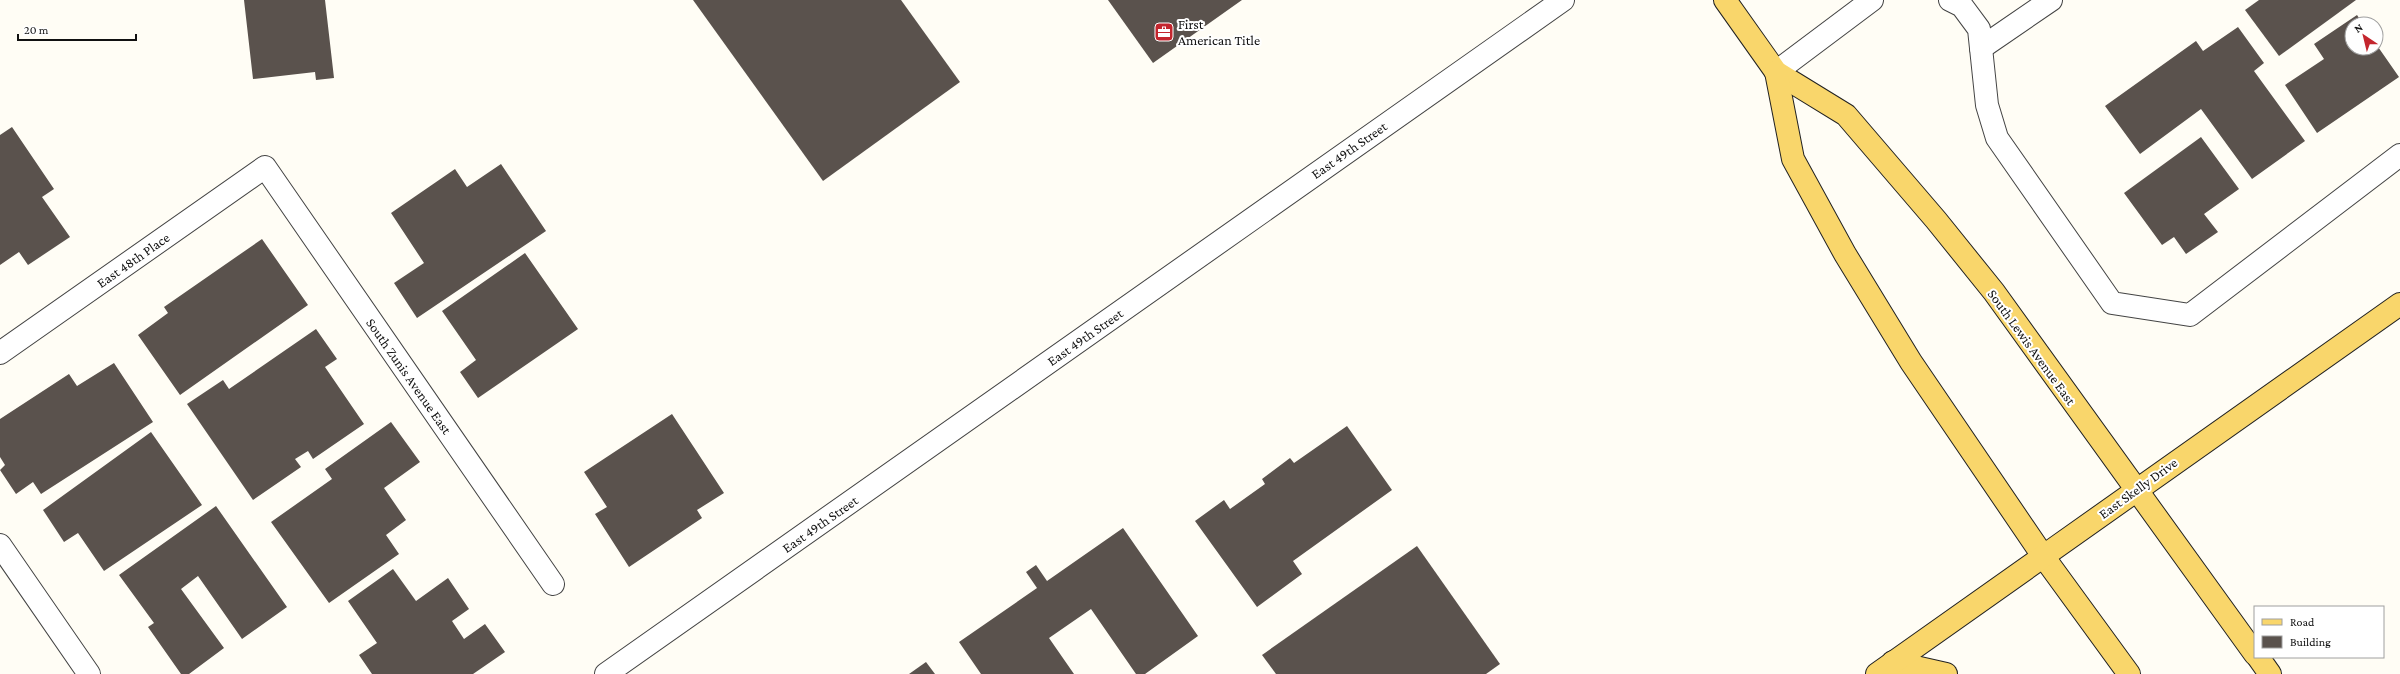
<svg xmlns="http://www.w3.org/2000/svg" width="2400" height="674" viewBox="0 0 2400 674" font-family="'Crimson Pro',serif">
<style>
.building{fill:#5a524d}
.lines{fill:none;stroke-linecap:round;stroke-linejoin:round}
.minor-casing{stroke:#444;stroke-width:24}
.major-casing{stroke:#222;stroke-width:24}
.minor{stroke:#fff;stroke-width:22}
.major{stroke:#f9d66b;stroke-width:22}
.labels{text-anchor:middle;dominant-baseline:central;stroke-width:4;stroke-linejoin:round;paint-order:stroke}
.poi-label{font-size:14px;fill:#111;stroke:#fff;text-anchor:start}
.street-label{font-size:14px;fill:#111;stroke:#fff}
</style>
<rect width="100%" height="100%" fill="#fffdf5"/>
<!-- building -->
<g class="building">
<polygon points="244,0 325,0 334,78 316,80 315,72 253,79"/>
<polygon points="693,0 901,0 960,82 823,181"/>
<polygon points="1108,0 1242,0 1153,63"/>
<polygon points="2259,0 2356,0 2279,56 2245,10"/>
<polygon points="2357,15 2363,24 2352,24 2352,48 2376,48 2376,44 2399,77 2317,133 2285,85 2324,59 2314,44"/>
<polygon points="2238,27 2264,63 2254,71 2305,141 2252,179 2201,109 2140,154 2105,106 2196,41 2203,51"/>
<polygon points="12,127 54,189 42,197 70,237 28,265 19,252 0,265 0,135"/>
<polygon points="2201,137 2239,189 2204,214 2218,232 2186,254 2174,237 2162,245 2124,193"/>
<polygon points="501,164 546,231 417,318 394,283 424,263 391,213 455,169 467,187"/>
<polygon points="262,239 308,305 180,395 138,335 168,313 164,307"/>
<polygon points="525,253 578,329 478,398 460,372 476,360 442,311"/>
<polygon points="316,329 337,359 325,367 364,424 313,459 308,451 295,459 301,467 253,500 187,404 223,380 229,389"/>
<polygon points="114,363 153,422 41,494 33,482 16,494 0,470 5,465 0,457 0,419 69,374 77,386"/>
<polygon points="672,414 724,493 697,510 702,518 629,567 595,514 607,507 584,472"/>
<polygon points="391,422 420,462 384,488 406,520 386,535 399,554 329,603 271,522 332,479 325,469"/>
<polygon points="1347,426 1392,490 1293,561 1302,574 1257,607 1195,521 1224,500 1230,509 1265,484 1262,479 1290,458 1294,463"/>
<polygon points="151,432 202,505 104,571 78,533 64,542 43,510"/>
<polygon points="216,506 287,607 242,639 198,576 181,589 224,648 189,674 181,674 148,627 154,623 119,575"/>
<polygon points="1123,528 1198,636 1145,674 1136,674 1091,609 1049,638 1074,674 981,674 959,642 1037,588 1026,572 1036,565 1047,581"/>
<polygon points="1417,546 1500,664 1486,674 1276,674 1262,655"/>
<polygon points="393,569 416,601 448,578 469,609 452,621 464,639 485,624 505,652 473,674 372,674 359,655 377,643 348,601"/>
<polygon points="926,662 935,674 909,674"/>
</g>
<g class="lines">
<!-- minor casing -->
<g class="minor-casing">
<g id="minor">
<polyline points="1950,0 1962,6 1979,29 1987,105 1997,138 2112,303 2190,315 2400,155"/>
<polyline points="1981,48 2051,0"/>
<polyline points="1776,72 1872,0"/>
<polyline points="0,353 265,167 553,584"/>
<polyline points="0,545 89,674"/>
<polyline points="606,674 1563,0"/>
</g>
</g>
<!-- major casing -->
<g class="major-casing">
<g id="major">
<polyline points="1725,0 1776,72 1846,115 1936,220 1994,292 2255,654"/>
<polyline points="1776,72 1793,159 1845,254 1911,362 2043,556 2129,674"/>
<polyline points="2258,657 2270,674"/>
<polyline points="1893,662 1946,674"/>
<polyline points="1877,674 2400,304"/>
</g>
</g>
<!-- minor -->
<use href="#minor" class="minor"/>
<!-- major -->
<use href="#major" class="major"/>
</g>
<!-- icons -->
<defs>
<g id="office-square" transform="scale(1)"><rect x="-9" y="-9" width="18" height="18" rx="4" fill="#c4262e" stroke="#fff"/><path d="M-6-3h4V-5.5h4V-3h4V5H-6ZM-1-4.5V-3h2v-1.5ZM-6 0V1H6V0Z" fill="#fff"/></g>
</defs>
<g fill-rule="evenodd">
<use href="#office-square" x="1164" y="32"/>
</g>
<g class="labels">
<!-- poi labels -->
<g class="poi-label">
<text x="1178" y="24">First<tspan x="1178" dy="16">American Title</tspan></text>
</g>
<!-- street labels -->
<g class="street-label">
<text transform="translate(1349 150) rotate(-35)">East 49th Street</text>
<text transform="translate(133 260) rotate(-35)">East 48th Place</text>
<text transform="translate(1085 337) rotate(-35)">East 49th Street</text>
<text transform="translate(2032 347) rotate(54)">South Lewis Avenue East</text>
<text transform="translate(409 376) rotate(55)">South Zunis Avenue East</text>
<text transform="translate(2138 488) rotate(-36)">East Skelly Drive</text>
<text transform="translate(820 524) rotate(-35)">East 49th Street</text>
</g>
</g>
<!-- legend -->
<rect x="2254" y="606" width="130" height="52" fill="#ffffff" stroke="#a0a0a0"/>
<rect x="2262" y="619" width="20" height="6" fill="#f9d66b" stroke="#a0a0a0"/>
<text x="2290" y="626" font-size="12" fill="#111111">Road</text>
<rect x="2262" y="636" width="20" height="12" fill="#5a524d" stroke="#a0a0a0"/>
<text x="2290" y="646" font-size="12" fill="#111111">Building</text>
<!-- north arrow -->
<g transform="translate(2364 36) rotate(325)"><circle r="19" fill="#ffffff" stroke="#a0a0a0"/>
<path d="M0-3L7 15L0 10L-7 15Z" fill="#c4262e"/>
<text y="-6" font-size="11" font-weight="bold" text-anchor="middle" fill="#111111">N</text>
</g>
<!-- scale -->
<path d="M18 34v6h118v-6" fill="none" stroke="#111111" stroke-width="2"/>
<text x="24" y="34" font-size="12" fill="#111111" stroke="#ffffff" stroke-width="3" paint-order="stroke">20 m</text>
</svg>
